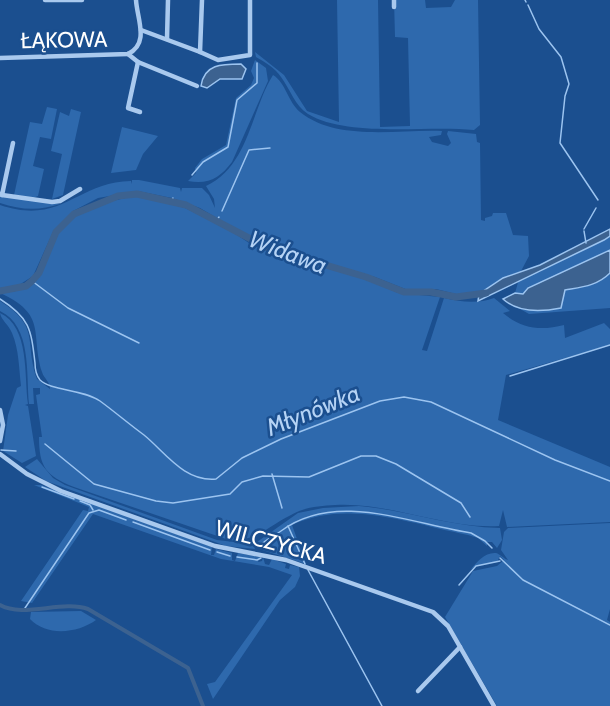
<svg xmlns="http://www.w3.org/2000/svg" width="610" height="706" viewBox="0 0 610 706" font-family="Cabin,sans-serif">
<style>
.green{fill:#2e69ad}
.water{fill:#3c6290;stroke:#9cc4f0;stroke-width:1.5}
.lines{fill:none;stroke-linecap:round;stroke-linejoin:round}
.stream{stroke:#9cc4f0;stroke-width:1.5}
.canal{stroke:#3c6290;stroke-width:4}
.river{stroke:#3c6290;stroke-width:7}
.minor{stroke:#a9c9ee;stroke-width:4.5}
.labels{text-anchor:middle;dominant-baseline:central;stroke-width:5;stroke-linejoin:round;paint-order:stroke}
.street-label{font-size:22px;fill:#fff;stroke:#1b4f8f}
.water-label{font-size:24px;font-style:italic;fill:#b5d3f5;stroke:#1b4f8f}
</style>
<rect width="100%" height="100%" fill="#1b4f8f"/>
<!-- green -->
<g class="green">
<path d="M337 0H378L380 127 410 126 408 38 395 37 394 0H425L426 8 451 7 455 0H478L480 125 474 130C427 125 348 138 308 114 295 106 290 89 281 77 275 68 265 62 256 57L255 52 284 75 307 111 339 122Z"/>
<path d="M255 60 266 68 268 81 232 162C220 178 208 185 188 181L196 173 195 168 202 159 226 145 236 98 251 85 254 78 251 71Z"/>
<path d="M273 75C286 83 288 102 300 112 337 142 399 129 442 131L441 135 429 137 432 142 448 146 451 143 447 134 448 131 476 134 477 142 480 143 481 220 485 221V218L492 216 493 213H506L513 235 528 236 529 256 521 271 503 278 479 294 460 295 436 289 408 290 375 277 267 245 247 236 200 208 172 198 138 191 98 198 73 211 53 232 33 276 16 287 0 288V205C62 226 76 182 131 181L132 184V180H139L180 188 181 192 182 188H202L209 195 215 208 214 199 206 186C249 166 251 110 273 75Z"/>
<polygon points="47,107 57,109 51,139 40,137 33,166 44,169 38,196 33,198 14,195 30,122 42,124"/>
<polygon points="71,109 81,112 63,195 52,199 62,154 51,151 60,112 69,116"/>
<polygon points="122,127 158,136 143,154 136,170 111,173"/>
<path d="M0 195 60 204C39 211 21 210 0 203Z"/>
<path d="M140 196 185 208 228 229 252 245 274 252 371 281 398 293 440 297 422 350 427 351 444 298C461 302 478 304 494 298L510 311 503 313C522 329 541 331 564 325L565 338 604 323 610 329V345L506 375 498 420 610 467V522L507 527 503 510 499 526C443 529 392 502 335 505 320 506 304 507 291 515 268 526 257 542 229 540L74 487C46 476 39 467 39 437H42L36 395 40 394V388H33L34 404H29C26 374 32 326 0 311V301C41 327 24 341 37 379L50 389C50 381 44 379 42 372 30 333 48 315 0 293 56 291 38 250 67 222 82 207 119 198 140 196Z"/>
<polygon points="610,236 610,308 529,314 503,299 515,293 519,279 540,272 569,254"/>
<path d="M0 313C30 327 24 376 28 404L25 405 28 406 36 456 22 463 3 451 8 415 17 388 21 386C19 369 19 349 12 333 9 325 1 320 0 313Z"/>
<polygon points="37,459 53,478 65,485 217,540 234,542 252,540 255,549 226,546 46,481 25,467"/>
<polygon points="34,485 41,485 212,547 211,555 214,555 216,549 232,553 232,560 235,561 238,553 260,557 258,562 262,561 263,557 265,564 269,565 272,559 286,564 285,568 289,569 290,565 299,567 300,576 295,587 280,600 213,699 207,684 215,682 292,575 269,567 221,559 93,514 32,603 21,601 83,510 88,511 89,507"/>
<path d="M359 506C407 510 451 527 500 528L502 540 497 548 492 542H487V546L478 538 468 535C411 524 348 499 292 525L306 564 262 550 257 542 298 513 323 508Z"/>
<path d="M610 523V609L607 620 610 622V706H497L445 617 473 571 497 566 504 560 500 556 497 562 476 566 471 569C477 562 485 552 496 553 500 554 504 559 508 560L501 550 504 532 508 528Z"/>
<path d="M81 611 96 620C78 633 47 637 30 619L31 612Z"/>
</g>
<!-- water -->
<g class="water">
<path d="M241 64 246 69 242 79H220L207 88 201 86C204 64 222 64 241 64Z"/>
<polygon points="610,229 610,236 604,240 478,301 479,294 503,278 540,265"/>
<path d="M610 250V273C597 286 582 287 565 290L561 308C541 312 518 313 503 299L515 293 523 294 528 288Z"/>
</g>
<g class="lines">
<!-- stream -->
<g class="stream">
<polyline points="525,0 526,2"/>
<polyline points="528,5 539,29 561,57 569,84 565,96 560,143 598,200"/>
<polyline points="192,175 203,162 228,147 237,100 257,83 257,63"/>
<polyline points="170,202 173,198"/>
<polyline points="222,211 249,150 270,148"/>
<polyline points="217,220 219,217"/>
<polyline points="584,229 596,208"/>
<polyline points="584,231 586,243"/>
<polyline points="32,281 68,308 139,343"/>
<path d="M0 299C30 318 31 329 35 363 35 369 36 375 40 380 51 391 83 389 100 401 115 412 129 424 144 435 165 452 184 482 216 479L242 458 281 439 380 401 404 397 431 402 555 460 610 481"/>
<polyline points="510,376 610,345"/>
<polyline points="45,444 94,484 156,501 173,503 230,494 242,482 263,476 309,477 361,456 376,456 396,464 461,503 470,517"/>
<polyline points="1,450 16,451"/>
<polyline points="272,474 282,508"/>
<polyline points="42,487 74,499"/>
<polyline points="80,501 90,505 93,510"/>
<polyline points="133,522 210,550"/>
<polyline points="288,526 305,564"/>
<path d="M259 547C264 540 274 536 281 531 336 490 411 524 471 533L485 541 492 548"/>
<polyline points="217,552 230,556"/>
<polyline points="237,557 257,560 261,558"/>
<polyline points="500,558 523,580 610,625"/>
<polyline points="308,570 382,706"/>
<polyline points="459,585 476,566 500,561"/>
<polyline points="25,608 89,513 99,510 126,520"/>
</g>
<!-- canal -->
<path class="canal" d="M0 605C23 618 62 600 88 609L188 668 203 706"/>
<!-- river -->
<polyline class="river" points="0,291 26,286 32,281 39,273 56,232 74,214 118,196 137,194 186,205 268,248 366,277 404,292 431,292 456,297 486,293"/>
<!-- minor -->
<g class="minor">
<polyline points="45,0 82,0"/>
<polyline points="394,0 394,7"/>
<polyline points="141,30 200,52 202,0"/>
<polyline points="167,39 168,0"/>
<polyline points="200,52 218,60 250,55 250,0"/>
<polyline points="128,54 138,62 197,86"/>
<path d="M0 58 128 54C150 43 137 19 136 0"/>
<polyline points="138,62 128,108 140,112"/>
<polyline points="0,194 2,195 13,143"/>
<polyline points="2,195 52,202 60,201 80,189"/>
<polyline points="0,410 3,425 0,441"/>
<polyline points="0,454 27,474 61,491 215,546 286,560 433,612 448,626 494,706"/>
<polyline points="418,691 460,647"/>
</g>
</g>
<g class="labels">
<!-- street labels -->
<g class="street-label">
<text transform="translate(64 40) rotate(-1)">ŁĄKOWA</text>
<text transform="translate(271 542) rotate(15)">WILCZYCKA</text>
</g>
<!-- water labels -->
<g class="water-label">
<text transform="translate(288 252) rotate(21)">Widawa</text>
<text transform="translate(313 410) rotate(-22)">Młynówka</text>
</g>
</g>
</svg>
